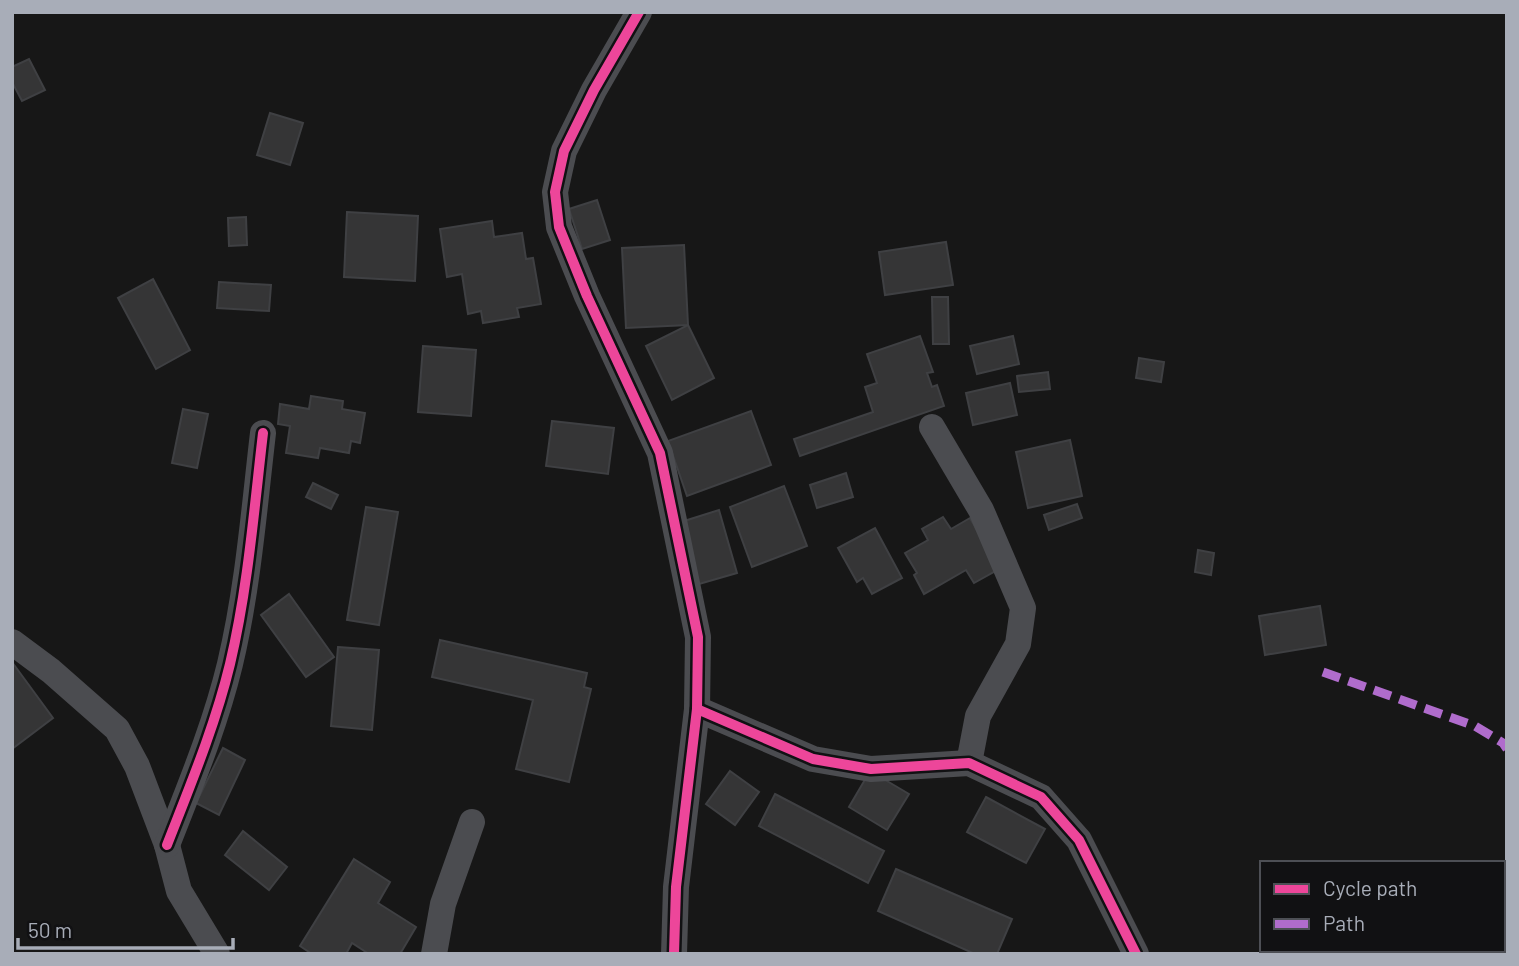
<svg xmlns="http://www.w3.org/2000/svg" width="1519" height="966" viewBox="0 0 1519 966" font-family="Barlow,sans-serif">
<style>
.building{fill:#353536;stroke:#3f4043;stroke-width:2}
.lines{fill:none;stroke-linecap:round;stroke-linejoin:round}
.street{stroke:#4b4c50;stroke-width:26}
.quiet{stroke:#b06ccc;stroke-width:9;stroke-dasharray:18 9;stroke-linecap:butt}
.cycleway-casing{stroke:#111113;stroke-width:15}
.cycleway{stroke:#ed469a;stroke-width:10}
</style>
<rect width="100%" height="100%" fill="#171717"/>
<!-- building -->
<g class="building">
<polygon points="29,59 45,90 22,101 12,82 12,67"/>
<polygon points="270,113 303,123 290,165 257,155"/>
<polygon points="597,200 610,240 582,249 569,209"/>
<polygon points="347,212 418,216 415,281 344,277"/>
<polygon points="246,217 247,245 229,246 228,218"/>
<polygon points="492,221 494,237 522,233 526,259 533,258 541,304 517,308 519,317 483,323 481,311 468,314 462,274 447,277 440,229"/>
<polygon points="946,242 953,285 885,295 879,252"/>
<polygon points="684,245 688,325 626,328 622,248"/>
<polygon points="153,279 190,350 156,369 118,298"/>
<polygon points="219,282 271,285 269,311 217,308"/>
<polygon points="932,297 948,297 949,344 933,344"/>
<polygon points="688,325 714,378 672,400 646,346"/>
<polygon points="920,336 933,372 927,373 932,387 937,385 944,406 800,456 794,439 873,412 865,387 877,383 867,354"/>
<polygon points="1013,336 1019,364 977,374 970,346"/>
<polygon points="423,346 476,350 471,416 418,412"/>
<polygon points="1139,358 1164,362 1161,382 1136,378"/>
<polygon points="1048,372 1050,389 1019,392 1017,376"/>
<polygon points="1010,383 1017,415 973,425 966,393"/>
<polygon points="311,396 343,401 342,409 365,413 360,443 351,441 349,453 320,448 318,458 286,453 290,426 278,424 280,404 309,409"/>
<polygon points="183,409 208,414 197,468 172,463"/>
<polygon points="751,411 771,465 687,496 668,441"/>
<polygon points="552,421 614,428 608,474 546,466"/>
<polygon points="1070,440 1082,496 1028,508 1016,452"/>
<polygon points="846,473 853,497 817,508 810,485"/>
<polygon points="313,483 338,495 331,509 306,497"/>
<polygon points="784,486 807,546 752,567 730,507"/>
<polygon points="1077,504 1082,518 1049,530 1044,515"/>
<polygon points="366,507 398,512 379,625 347,620"/>
<polygon points="719,510 737,573 699,584 681,522"/>
<polygon points="943,517 951,529 970,518 999,569 974,583 966,570 924,594 914,575 917,573 905,553 928,540 922,529"/>
<polygon points="875,528 902,578 872,594 863,578 857,582 838,548"/>
<polygon points="1198,550 1214,553 1211,575 1195,572"/>
<polygon points="289,594 334,657 306,677 261,615"/>
<polygon points="1320,606 1326,645 1265,655 1259,616"/>
<polygon points="440,640 587,673 584,687 591,689 569,782 516,769 533,700 432,677"/>
<polygon points="338,647 379,650 372,730 331,726"/>
<polygon points="12,662 53,718 12,749"/>
<polygon points="223,748 245,760 219,815 196,803"/>
<polygon points="730,771 759,792 735,825 706,804"/>
<polygon points="870,771 909,794 887,830 849,807"/>
<polygon points="775,794 884,851 868,883 759,826"/>
<polygon points="986,797 1045,829 1026,863 967,832"/>
<polygon points="243,831 287,867 269,890 225,855"/>
<polygon points="354,859 390,882 378,903 416,927 400,954 369,954 352,943 346,954 312,954 300,946"/>
<polygon points="896,869 1012,919 997,954 975,954 878,911"/>
</g>
<g class="lines">
<!-- street -->
<g class="street">
<polyline points="639,12 594,90 564,151 555,192 559,227 587,296 660,453 698,637 697,709 676,887 674,954"/>
<polyline points="932,427 981,510 1023,608 1018,644 978,716 969,763"/>
<polyline points="12,642 51,671 117,729 137,766 167,845 179,891 217,954"/>
<polyline points="697,709 813,759 871,769 969,763 1041,797 1079,840 1136,954"/>
<path d="M167 845C190 786 215 726 230 664 248 588 254 510 263 433"/>
<polyline points="1503,917 1507,915"/>
<polyline points="434,954 443,904 472,822"/>
<polyline points="1393,954 1403,950"/>
</g>
<!-- quiet -->
<polyline class="quiet" points="1323,672 1475,726 1503,743 1507,749"/>
<!-- cycleway casing -->
<g class="cycleway-casing">
<g id="cycleway">
<polyline points="639,12 594,90 564,151 555,192 559,227 587,296 660,453 698,637 697,709 676,887 674,954"/>
<polyline points="697,709 813,759 871,769 969,763 1041,797 1079,840 1136,954"/>
<path d="M167 845C190 786 215 726 230 664 248 588 254 510 263 433"/>
</g>
</g>
<!-- cycleway -->
<use href="#cycleway" class="cycleway"/>
</g>
<!-- border -->
<rect width="1519" height="966" fill="none" stroke="#a8adb8" stroke-width="28"/>
<!-- legend -->
<rect x="1260" y="861" width="245" height="91" fill="#111113" stroke="#4d4f55" stroke-width="2"/>
<rect x="1274" y="884" width="35" height="10" fill="#ed469a" stroke="#4d4f55" stroke-width="2"/>
<text x="1323" y="896" font-size="21" fill="#a8adb8">Cycle path</text>
<rect x="1274" y="919" width="35" height="10" fill="#b06ccc" stroke="#4d4f55" stroke-width="2"/>
<text x="1323" y="931" font-size="21" fill="#a8adb8">Path</text>
<!-- scale -->
<path d="M18 938v10h215v-10" fill="none" stroke="#a8adb8" stroke-width="3.5"/>
<text x="28" y="938" font-size="21" fill="#a8adb8" stroke="#111113" stroke-width="5" paint-order="stroke">50 m</text>
</svg>
